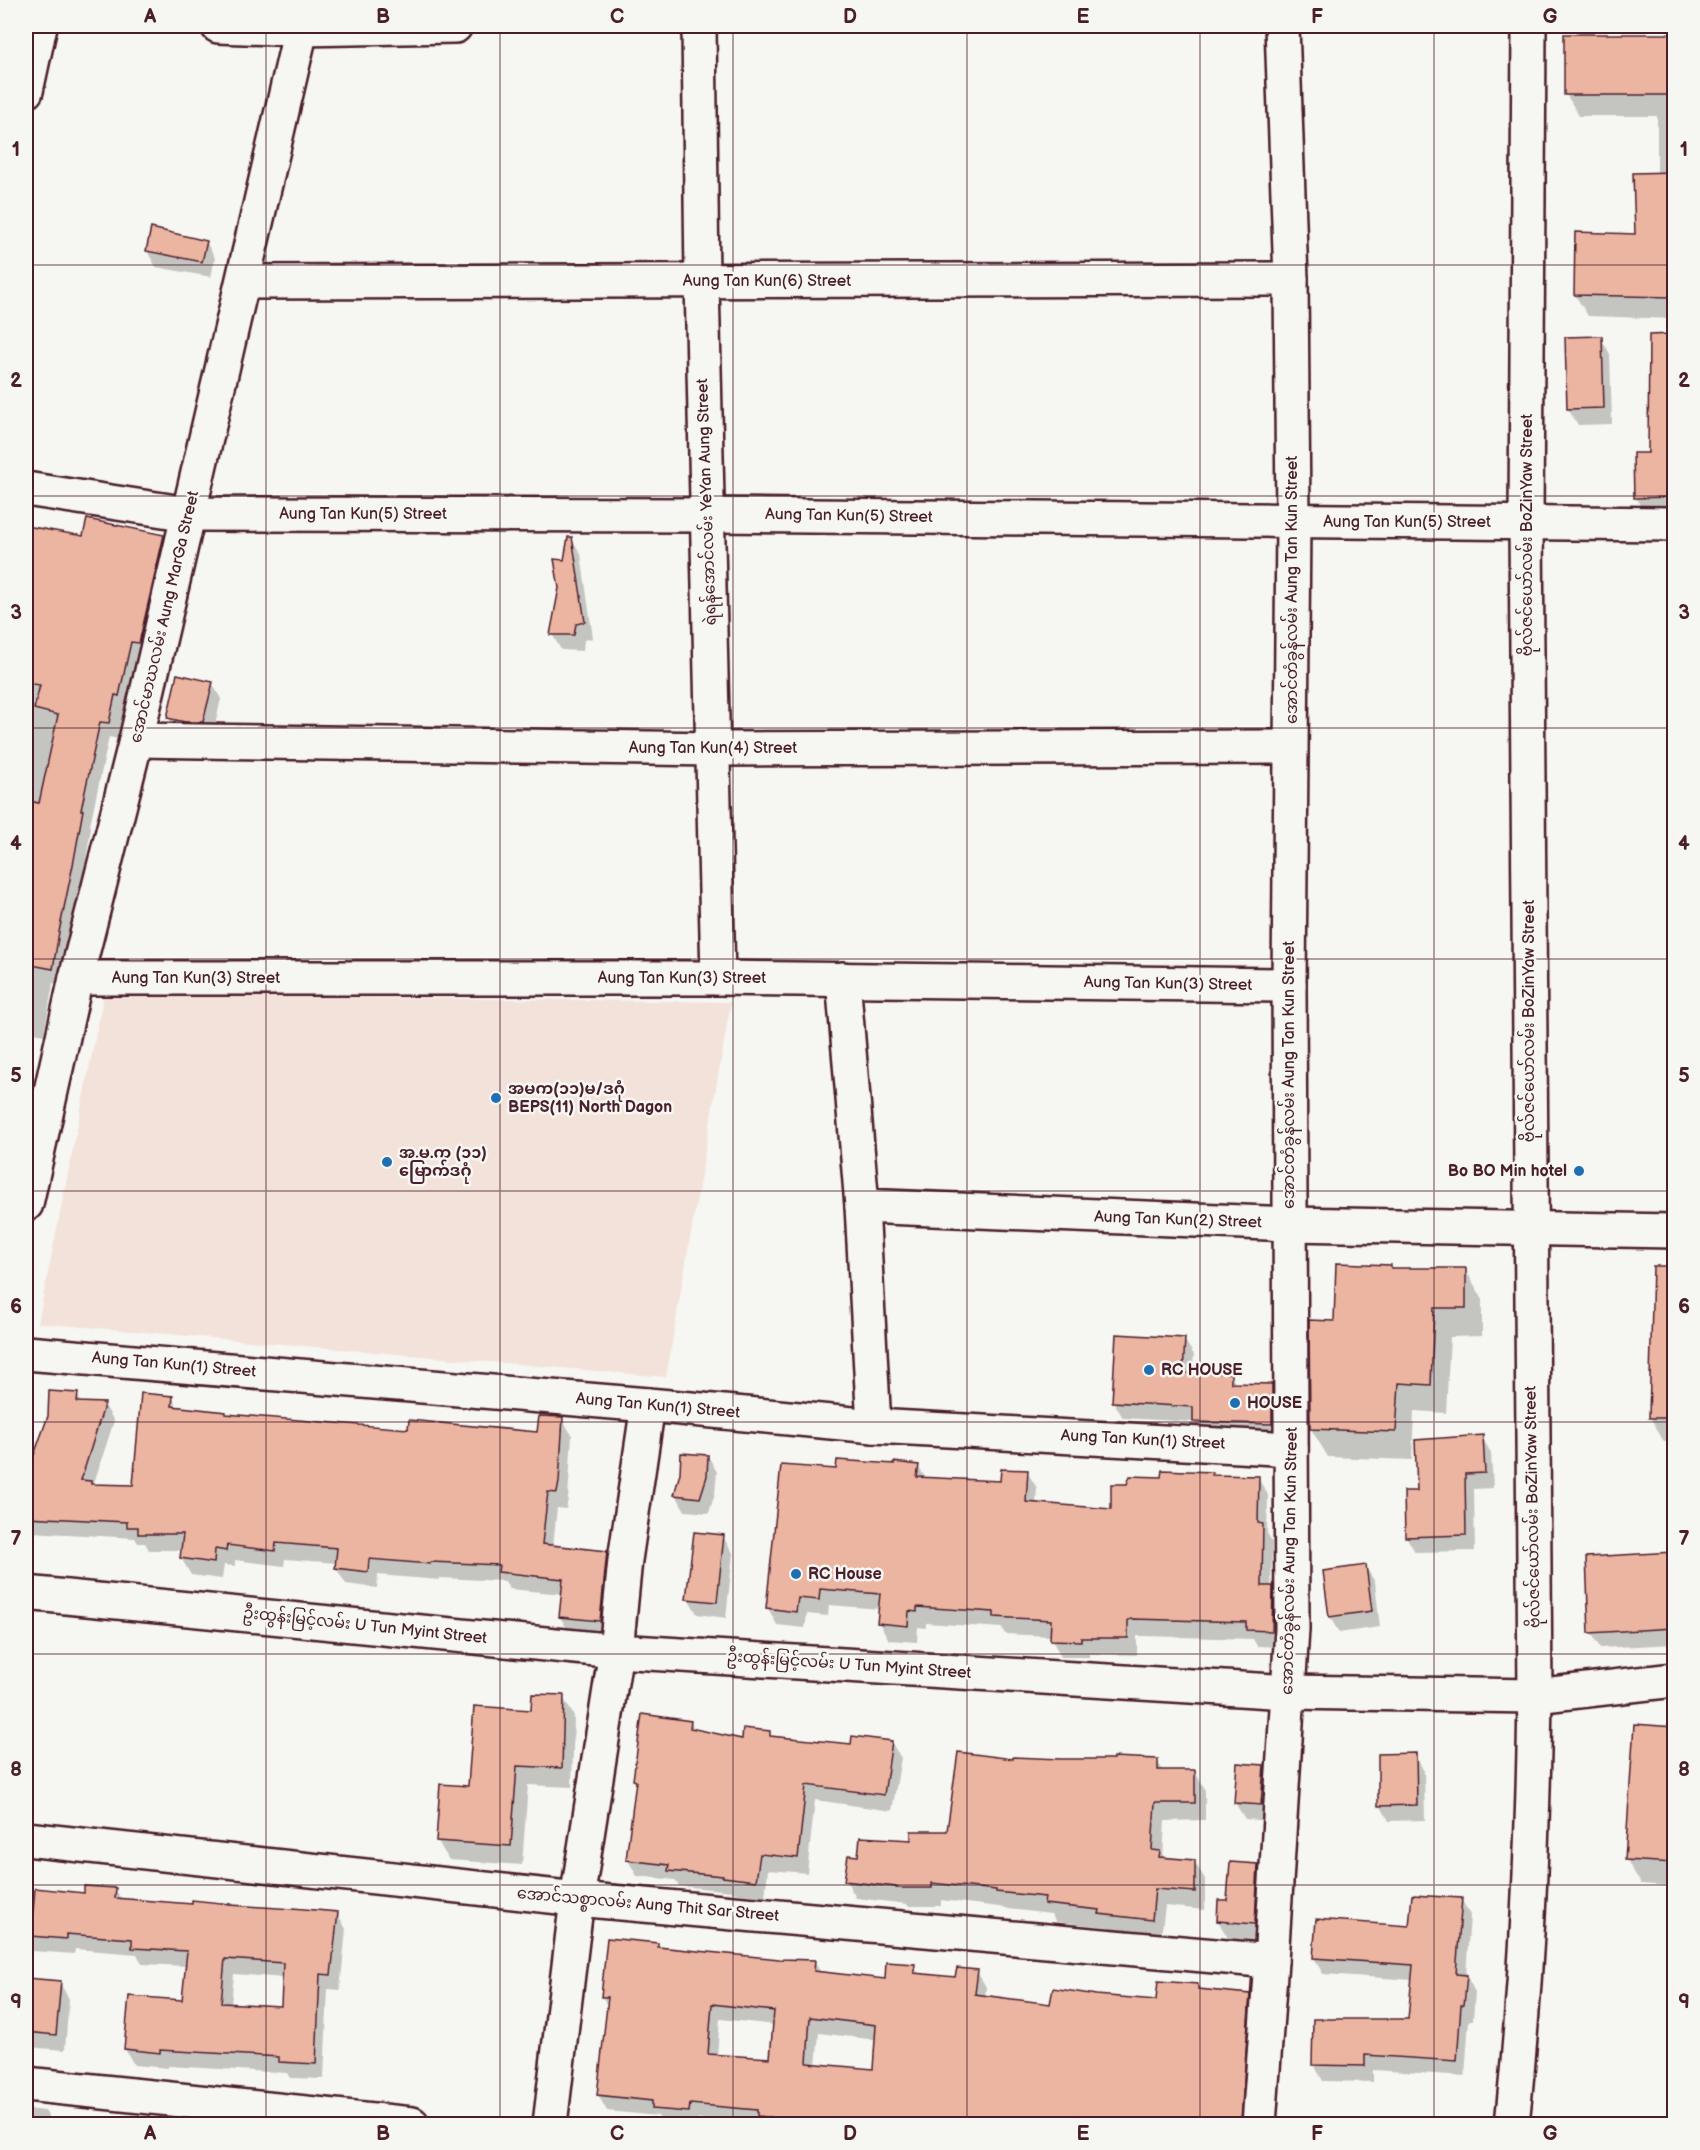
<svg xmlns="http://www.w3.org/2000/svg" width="1700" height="2150" viewBox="0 0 1700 2150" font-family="'Balsamiq Sans','Noto Sans Myanmar',sans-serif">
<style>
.built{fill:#f3e2da}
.shadow{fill:#0003;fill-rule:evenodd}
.building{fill:#ecb5a2;stroke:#4a1f2b;stroke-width:1.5;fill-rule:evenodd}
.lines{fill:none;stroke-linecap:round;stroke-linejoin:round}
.minor-casing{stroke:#4a1f2b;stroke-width:38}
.minor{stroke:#f6f6f2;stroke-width:33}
.grid{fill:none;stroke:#4a1f2b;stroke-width:1.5;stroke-opacity:0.55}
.poi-dot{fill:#1f6fb2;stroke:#f6f6f2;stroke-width:2}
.labels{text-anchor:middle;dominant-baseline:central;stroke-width:5;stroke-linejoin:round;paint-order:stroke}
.street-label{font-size:16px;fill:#4a1f2b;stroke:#f6f6f2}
.poi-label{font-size:16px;font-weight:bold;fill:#4a1f2b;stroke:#f6f6f2;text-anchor:start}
.neatline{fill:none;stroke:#4a1f2b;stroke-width:2}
.grid-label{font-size:20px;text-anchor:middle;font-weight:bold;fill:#4a1f2b}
</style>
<rect width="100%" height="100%" fill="#f6f6f2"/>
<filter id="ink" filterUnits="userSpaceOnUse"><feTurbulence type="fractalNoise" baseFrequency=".0167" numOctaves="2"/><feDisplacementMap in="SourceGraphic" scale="12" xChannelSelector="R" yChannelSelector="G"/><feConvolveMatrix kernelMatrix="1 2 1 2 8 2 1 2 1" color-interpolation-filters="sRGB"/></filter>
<g filter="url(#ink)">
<!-- built -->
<polygon class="built" points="104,994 731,1002 666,1377 38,1323"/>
<!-- shadow -->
<g class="shadow">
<polygon points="1674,35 1674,319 1588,316 1575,295 1636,235 1657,174 1657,116 1579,116 1566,94 1566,36"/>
<polygon points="206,242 215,258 211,277 156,267 147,251"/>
<polygon points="1651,336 1674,336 1674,519 1648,519 1636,498 1649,455"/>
<polygon points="1601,338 1610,354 1612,424 1578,425 1568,409 1567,339"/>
<polygon points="26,527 85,537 163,536 173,553 128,712 124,711 118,739 109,737 90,825 91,828 83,877 67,949 62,985 53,983 44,1035 34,1033 26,1079"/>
<polygon points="571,538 581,554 593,638 584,640 583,651 561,650 552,634"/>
<polygon points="212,683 221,699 212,738 178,734 169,718"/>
<polygon points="26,1098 29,1098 38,1115 26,1148"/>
<polygon points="1390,1266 1392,1269 1465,1269 1482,1298 1482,1336 1450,1337 1446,1413 1414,1411 1412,1460 1328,1457 1311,1429"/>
<polygon points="1654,1267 1674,1268 1674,1442 1664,1442 1650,1417"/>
<polygon points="1184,1339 1194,1355 1192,1374 1230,1375 1236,1384 1271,1385 1280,1401 1281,1440 1204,1438 1194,1422 1123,1418 1114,1402"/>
<polygon points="77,1395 82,1403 104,1404 114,1421 93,1486 135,1487 172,1397 178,1409 226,1415 410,1430 539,1434 562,1419 572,1435 568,1499 566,1509 557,1508 553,1547 606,1553 616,1569 609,1637 570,1633 560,1617 563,1594 509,1589 505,1581 440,1578 439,1580 378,1575 377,1588 346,1584 336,1568 337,1563 285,1559 284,1566 235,1560 235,1566 224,1565 222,1579 191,1575 181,1558 182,1550 149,1550 145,1543 138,1543 135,1538 30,1532 26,1525 26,1467 31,1467"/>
<polygon points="1482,1437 1491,1453 1493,1488 1474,1489 1475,1551 1415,1552 1406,1536 1419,1493"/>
<polygon points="708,1456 717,1472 715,1493 709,1513 685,1511 676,1495 682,1473"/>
<polygon points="918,1466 926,1479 1002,1482 1027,1472 1037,1488 1036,1504 1112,1511 1212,1477 1258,1478 1268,1495 1267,1533 1272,1542 1271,1588 1282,1605 1281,1647 1257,1646 1253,1639 1142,1636 1137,1636 1137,1655 1089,1654 1089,1657 1061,1657 1052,1640 1052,1636 1005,1634 1002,1628 926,1623 926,1628 918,1627 917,1642 889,1640 879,1623 880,1609 829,1605 828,1616 807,1614 805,1628 777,1625 768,1608 837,1471"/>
<polygon points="723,1537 733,1553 726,1618 697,1614 688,1598"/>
<polygon points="1674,1554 1674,1644 1600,1648 1591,1632 1588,1558"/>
<polygon points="1365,1566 1375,1582 1380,1627 1339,1633 1330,1617"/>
<polygon points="563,1697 574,1716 572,1787 528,1785 522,1865 449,1860 437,1840 469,1788 533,1711"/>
<polygon points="691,1722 695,1730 743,1741 769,1732 772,1738 852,1746 891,1742 901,1758 892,1811 815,1800 807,1873 768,1870 765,1897 733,1893 732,1891 679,1886 675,1880 637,1876 628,1860 637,1784 634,1780"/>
<polygon points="1635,1726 1674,1728 1674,1886 1641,1884 1627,1860"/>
<polygon points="1415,1755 1424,1771 1425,1820 1389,1821 1380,1805"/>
<polygon points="1015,1761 1157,1761 1164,1772 1195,1771 1205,1789 1205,1820 1165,1821 1163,1859 1194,1861 1205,1879 1205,1910 1165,1906 1161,1937 1111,1932 1109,1927 1056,1922 1051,1914 1008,1909 1007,1908 941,1900 941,1906 908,1906 907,1904 856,1898 846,1880 859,1857 949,1832"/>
<polygon points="1263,1767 1272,1783 1270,1821 1245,1819 1235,1803"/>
<polygon points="1257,1866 1271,1890 1268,1948 1232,1945 1218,1921"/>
<path d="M115 1889 121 1899 337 1913 346 1929 340 1990 328 1989 324 2079 290 2078 287 2073 168 2066V2068L134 2065 125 2049 183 2001 187 1966 142 1964 137 1954 75 1949 74 1954 32 1951 29 1980 60 1983 69 1999 65 2050 26 2047V1894L85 1895ZM234 1974 284 1978 283 2007 231 2005Z"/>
<polygon points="1461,1899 1470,1915 1466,1975 1475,1992 1473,2020 1469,2020 1465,2076 1373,2070 1373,2082 1323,2081 1314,2065 1315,2021 1409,2020 1413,1980 1323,1974 1314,1958 1411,1928"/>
<path d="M657 1944 660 1949 779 1960 814 1961 821 1973 886 1981 914 1966 919 1975 957 1979 977 1972 986 1987 985 1997 1052 2005 1096 1996 1158 2002 1197 1986 1200 1991 1249 1995 1258 2011 1250 2124H754L699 2119 698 2124H664L658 2116 607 2111 598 2095 608 2007 602 1996ZM720 2019 775 2025 772 2060 717 2056ZM819 2033 877 2040 874 2070 816 2065Z"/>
<polygon points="26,2109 45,2111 53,2124 26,2124"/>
</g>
<!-- building -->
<g class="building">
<rect x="1564" y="34" width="110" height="61"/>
<polygon points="1674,172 1672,297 1574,295 1575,232 1635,234 1633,173"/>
<polygon points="151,228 207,241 202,262 146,251"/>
<polygon points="1674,334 1674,497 1634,498 1633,453 1648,453 1649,335"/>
<polygon points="1602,336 1604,408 1567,409 1565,337"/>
<polygon points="87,519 164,535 139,643 131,642 119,696 115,695 109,723 100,722 81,810 83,810 74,860 59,932 53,969 26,964 26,823 29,801 39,803 58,715 34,709 40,685 26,683 26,526 83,536"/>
<polygon points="568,537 572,537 585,622 576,624 574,635 550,635 559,588 554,559 564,560"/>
<polygon points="177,674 213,682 203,722 185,722 167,718"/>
<polygon points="1336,1263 1391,1265 1391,1268 1466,1268 1466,1308 1434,1308 1431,1385 1399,1383 1396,1432 1310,1429 1309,1320 1334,1321"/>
<polygon points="1653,1266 1674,1266 1674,1418 1649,1418"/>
<polygon points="1116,1334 1185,1338 1183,1373 1231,1373 1231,1383 1272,1384 1272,1424 1193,1422 1193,1407 1112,1402"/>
<polygon points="49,1391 78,1393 77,1402 105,1403 81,1480 91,1481 91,1484 133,1485 141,1393 173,1396 172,1406 226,1412 226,1414 408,1429 409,1420 537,1432 539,1416 563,1417 559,1482 557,1493 548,1492 542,1544 607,1551 600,1621 559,1617 563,1579 498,1572 499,1565 431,1562 430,1564 369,1559 368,1572 335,1568 337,1548 276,1543 275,1551 227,1545 226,1551 215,1549 214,1563 180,1558 183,1534 138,1534 138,1527 127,1527 127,1522 26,1517 26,1465 30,1466 48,1416"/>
<polygon points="1483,1435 1485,1473 1465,1474 1466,1535 1405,1537 1404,1491 1417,1491 1415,1440"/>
<polygon points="681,1453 708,1455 707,1476 700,1498 674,1495 680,1473"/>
<polygon points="837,1460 894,1464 894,1462 919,1465 917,1477 1000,1481 1001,1469 1028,1470 1026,1502 1111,1509 1111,1484 1127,1484 1130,1476 1161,1477 1162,1470 1212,1472 1212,1475 1259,1476 1258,1523 1263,1524 1262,1586 1273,1586 1272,1631 1246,1630 1246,1622 1132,1619 1128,1620 1128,1638 1081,1638 1081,1641 1050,1640 1051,1620 994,1617 994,1612 917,1607 917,1612 909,1611 908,1626 877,1623 880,1594 820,1589 819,1600 798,1598 796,1612 766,1608 781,1465 836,1469"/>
<polygon points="694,1532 724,1535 717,1602 686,1599"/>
<polygon points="1674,1552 1674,1628 1589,1633 1586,1557"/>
<polygon points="1366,1565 1372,1611 1329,1617 1323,1571"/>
<polygon points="532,1694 564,1695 562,1768 517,1766 511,1846 436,1841 440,1784 468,1786 474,1706 531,1710"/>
<polygon points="642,1714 691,1721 690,1728 742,1739 743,1728 770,1731 770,1736 851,1744 852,1736 892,1741 884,1795 806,1785 798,1858 760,1854 756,1881 723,1877 723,1876 668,1871 669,1865 626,1860 636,1781 633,1780"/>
<polygon points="1634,1724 1674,1727 1674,1863 1625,1860"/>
<polygon points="958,1752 1013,1759 1013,1757 1060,1759 1113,1759 1113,1757 1158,1759 1158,1770 1195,1770 1195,1803 1155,1803 1152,1850 1160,1851 1159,1857 1195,1860 1195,1892 1155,1889 1152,1920 1099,1914 1100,1910 1044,1904 1045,1897 996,1892 996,1890 932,1883 932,1888 896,1888 896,1887 844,1881 848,1855 858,1856 860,1837 911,1840 911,1831 947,1831"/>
<polygon points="1416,1753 1417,1805 1378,1806 1378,1754"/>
<polygon points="1237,1763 1264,1765 1261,1805 1234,1803"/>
<polygon points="1230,1862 1258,1864 1255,1924 1217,1921 1218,1900 1227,1900"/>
<path d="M84 1886 116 1888 115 1898 192 1904V1900L231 1904 230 1905 293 1909V1908L338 1912 331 1975 320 1974 316 2064 279 2062V2057L160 2050V2053L124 2049 129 1996 182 2000 187 1951 132 1948V1939L66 1934V1939L31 1936 35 1888 84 1893ZM225 1959 283 1963 281 2006 221 2003Z"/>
<polygon points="1412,1895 1462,1898 1456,1974 1467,1975 1464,2005 1461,2005 1457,2061 1365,2055 1365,2066 1312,2065 1313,2019 1408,2019 1413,1965 1313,1958 1316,1919 1409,1926"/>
<path d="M607 1938 658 1943V1947L779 1959 815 1960 814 1971 885 1979 886 1962 915 1964 914 1973 955 1977 957 1968 978 1970 975 1994 1050 2004 1053 1988 1096 1995 1156 2000 1158 1981 1198 1984V1989L1250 1994 1241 2124H811V2121L757 2116V2110L690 2104 689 2112 652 2109V2101L597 2095 608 1997H601ZM712 2004 774 2011 770 2058 708 2054ZM810 2017 876 2025 873 2069 807 2063Z"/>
<polygon points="26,1978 61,1981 56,2035 26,2032"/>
</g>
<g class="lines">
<!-- minor casing -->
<g class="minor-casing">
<g id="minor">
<polyline points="218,26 301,29 455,26"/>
<polyline points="699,26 702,282 718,978"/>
<polyline points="26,91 40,26"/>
<polyline points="243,282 1291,279"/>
<polyline points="26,489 189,514 708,515 1674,524"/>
<polyline points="136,740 714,749 1290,747"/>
<polyline points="76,978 718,978 1289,985"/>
<polyline points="843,979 862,1206 874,1426"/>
<polyline points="26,1204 76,978 136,740 301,29"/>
<polyline points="862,1206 1289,1224 1674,1231"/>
<polyline points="26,1353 648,1405 874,1426 1291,1449"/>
<polyline points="26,1593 616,1651 1289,1692 1535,1696 1674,1680"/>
<polyline points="26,1839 577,1899 1271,1961"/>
<polyline points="26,2084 412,2124"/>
<polyline points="550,2124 577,1899 616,1651 625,1560 648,1405"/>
<polyline points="1259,2124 1271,1961 1292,1629 1289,985 1293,521 1291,279 1282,26"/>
<path d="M1512 2124C1527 1982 1533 1839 1535 1696L1526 522 1529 26"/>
</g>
</g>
<!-- minor -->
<use href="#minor" class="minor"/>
</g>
</g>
<!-- grid -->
<path class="grid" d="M266 26V2124M500 26V2124M733 26V2124M967 26V2124M1200 26V2124M1434 26V2124M26 265H1674M26 496H1674M26 728H1674M26 959H1674M26 1191H1674M26 1422H1674M26 1654H1674M26 1885H1674"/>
<!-- markers -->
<g class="poi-dot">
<circle cx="496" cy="1098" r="6"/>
<circle cx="387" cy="1162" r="6"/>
<circle cx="1579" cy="1171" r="6"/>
<circle cx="1149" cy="1370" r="6"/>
<circle cx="1235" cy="1403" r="6"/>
<circle cx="796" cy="1574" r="6"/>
</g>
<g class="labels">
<!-- street labels -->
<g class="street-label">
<text x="767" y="281">Aung Tan Kun(6) Street</text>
<text transform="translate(707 502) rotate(-92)">ရဲရန်အောင်လမ်း YeYan Aung Street</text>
<text x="363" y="514">Aung Tan Kun(5) Street</text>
<text transform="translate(849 516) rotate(1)">Aung Tan Kun(5) Street</text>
<text x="1407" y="522">Aung Tan Kun(5) Street</text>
<text transform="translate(1527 535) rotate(-90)">ဗိုလ်ဇင်ယော်လမ်း BoZinYaw Street</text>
<text transform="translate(1292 590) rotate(-90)">အောင်တံခွန်လမ်း Aung Tan Kun Street</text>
<text transform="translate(165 617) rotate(-77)">အောင်မာဃလမ်း Aung MarGa Street</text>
<text x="713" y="748">Aung Tan Kun(4) Street</text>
<text x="196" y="978">Aung Tan Kun(3) Street</text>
<text x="682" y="978">Aung Tan Kun(3) Street</text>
<text transform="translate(1168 984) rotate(1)">Aung Tan Kun(3) Street</text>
<text transform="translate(1529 1021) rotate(-90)">ဗိုလ်ဇင်ယော်လမ်း BoZinYaw Street</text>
<text transform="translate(1289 1075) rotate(-90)">အောင်တံခွန်လမ်း Aung Tan Kun Street</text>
<text transform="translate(1178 1220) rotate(2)">Aung Tan Kun(2) Street</text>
<text transform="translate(174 1365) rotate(5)">Aung Tan Kun(1) Street</text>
<text transform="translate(658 1406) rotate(5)">Aung Tan Kun(1) Street</text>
<text transform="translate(1143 1440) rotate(3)">Aung Tan Kun(1) Street</text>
<text transform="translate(1533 1507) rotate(-91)">ဗိုလ်ဇင်ယော်လမ်း BoZinYaw Street</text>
<text transform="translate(1290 1561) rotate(-89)">အောင်တံခွန်လမ်း Aung Tan Kun Street</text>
<text transform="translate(365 1626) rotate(6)">ဦးထွန်းမြင့်လမ်း U Tun Myint Street</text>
<text transform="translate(849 1665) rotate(4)">ဦးထွန်းမြင့်လမ်း U Tun Myint Street</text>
<text transform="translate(648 1905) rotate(5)">အောင်သစ္စာလမ်း Aung Thit Sar Street</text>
</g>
<!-- poi labels -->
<g class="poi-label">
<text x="508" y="1089">အမက(၁၁)မ/ဒဂုံ<tspan x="508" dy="18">BEPS(11) North Dagon</tspan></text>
<text x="399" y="1153">အ.မ.က (၁၁)<tspan x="399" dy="18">မြောက်ဒဂုံ</tspan></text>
<text x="1567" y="1171" text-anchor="end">Bo BO Min hotel</text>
<text x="1161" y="1370">RC HOUSE</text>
<text x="1247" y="1403">HOUSE</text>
<text x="808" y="1574">RC House</text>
</g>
</g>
<!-- margin -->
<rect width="1700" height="2150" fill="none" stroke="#f6f6f2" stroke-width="66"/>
<rect x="33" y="33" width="1634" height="2084" class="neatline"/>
<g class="grid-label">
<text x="150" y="23">A</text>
<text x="383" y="23">B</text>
<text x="617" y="23">C</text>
<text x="850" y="23">D</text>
<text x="1083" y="23">E</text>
<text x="1317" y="23">F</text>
<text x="1550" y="23">G</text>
<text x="16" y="156">1</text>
<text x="1684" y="156">1</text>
<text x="16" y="387">2</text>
<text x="1684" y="387">2</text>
<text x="16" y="619">3</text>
<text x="1684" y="619">3</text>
<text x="16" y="850">4</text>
<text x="1684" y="850">4</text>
<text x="16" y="1082">5</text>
<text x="1684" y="1082">5</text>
<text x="16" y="1313">6</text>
<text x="1684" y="1313">6</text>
<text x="16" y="1545">7</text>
<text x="1684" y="1545">7</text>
<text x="16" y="1776">8</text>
<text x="1684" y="1776">8</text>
<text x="16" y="2008">9</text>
<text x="1684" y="2008">9</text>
<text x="150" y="2140">A</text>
<text x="383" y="2140">B</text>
<text x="617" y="2140">C</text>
<text x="850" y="2140">D</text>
<text x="1083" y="2140">E</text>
<text x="1317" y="2140">F</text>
<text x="1550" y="2140">G</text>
</g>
</svg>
